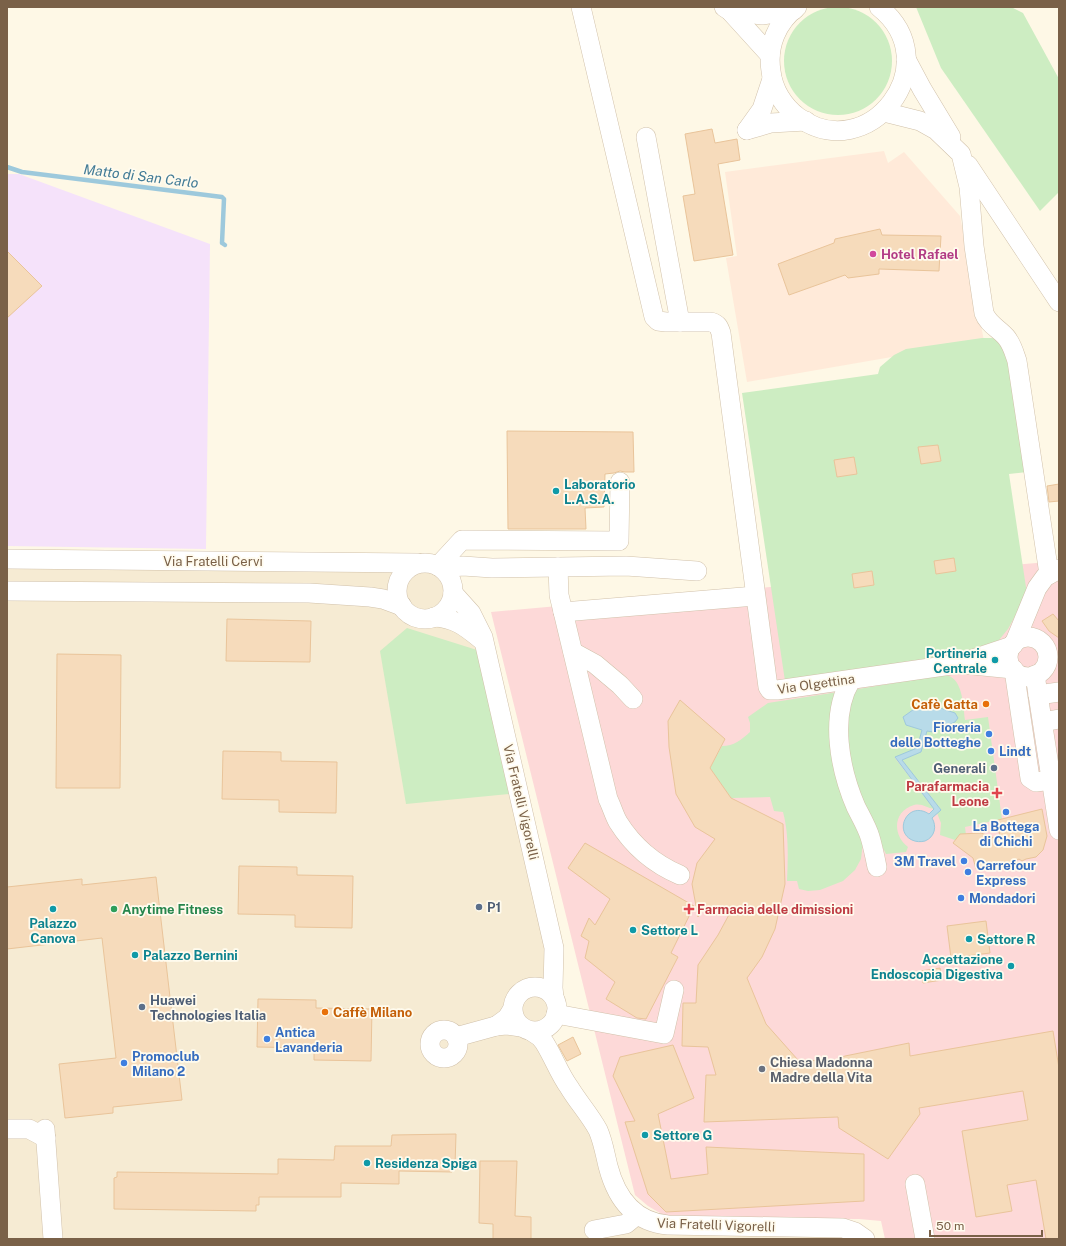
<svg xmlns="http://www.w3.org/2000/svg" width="1066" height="1246" viewBox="0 0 1066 1246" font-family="'Public Sans',sans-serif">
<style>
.residential{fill:#f6ebd3}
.commercial{fill:#ffead9}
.education{fill:#f5e2fa}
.medical{fill:#fdd9d8}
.green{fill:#cdedc2}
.water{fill:#b8dbe9;stroke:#9dc9dc}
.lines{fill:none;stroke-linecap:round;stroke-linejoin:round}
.stream{stroke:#9dc9dc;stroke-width:4.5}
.building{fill:#f6dbbb;stroke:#e9c49a}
.minor-casing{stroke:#d1c1aa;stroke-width:20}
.minor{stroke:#fff;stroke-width:19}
.hotel-dot{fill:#d1479c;stroke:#fffbee;stroke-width:1.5}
.culture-dot{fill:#0f9aa8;stroke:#fffbee;stroke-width:1.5}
.food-dot{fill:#e8710a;stroke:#fffbee;stroke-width:1.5}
.shop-dot{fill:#3f7fe0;stroke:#fffbee;stroke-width:1.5}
.service-dot{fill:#5c6f8a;stroke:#fffbee;stroke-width:1.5}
.health-dot{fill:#e0444e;stroke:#fffbee;stroke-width:1.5}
.leisure-dot{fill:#2e9e5b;stroke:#fffbee;stroke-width:1.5}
.worship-dot{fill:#6b7280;stroke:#fffbee;stroke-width:1.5}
.labels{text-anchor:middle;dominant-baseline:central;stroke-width:3.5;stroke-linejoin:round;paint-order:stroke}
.hotel-label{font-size:13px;font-weight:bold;fill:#b23c85;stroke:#fffbee;text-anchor:start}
.culture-label{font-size:13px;font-weight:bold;fill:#0d838f;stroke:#fffbee;text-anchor:start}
.street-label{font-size:13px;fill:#7a6148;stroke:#fffbee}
.food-label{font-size:13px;font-weight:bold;fill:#c56008;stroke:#fffbee;text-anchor:end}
.shop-label{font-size:13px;font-weight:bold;fill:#366cbe;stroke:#fffbee;text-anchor:start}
.service-label{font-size:13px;font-weight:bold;fill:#4e5e75;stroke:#fffbee;text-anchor:start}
.health-label{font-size:13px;font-weight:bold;fill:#be3a42;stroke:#fffbee;text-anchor:end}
.leisure-label{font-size:13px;font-weight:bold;fill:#27864d;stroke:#fffbee;text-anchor:start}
.worship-label{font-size:13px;font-weight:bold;fill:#5b616d;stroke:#fffbee;text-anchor:start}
.water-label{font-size:14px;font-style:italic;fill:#427b96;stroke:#fffbee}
</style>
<rect width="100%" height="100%" fill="#fef8e6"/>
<!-- residential -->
<polygon class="residential" points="7,560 428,563 433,564 449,575 457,608 480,645 549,938 552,1020 546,1032 635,1215 842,1230 861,1239 7,1239"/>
<!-- commercial -->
<polygon class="commercial" points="884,151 888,163 904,152 960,216 984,341 747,382 726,258 737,256 725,172"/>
<!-- education -->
<polygon class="education" points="7,174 19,174 210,244 206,549 7,546"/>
<!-- medical -->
<polygon class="medical" points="1059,561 1059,1239 885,1239 881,1221 859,1219 680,1218 665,1216 648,1206 635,1195 491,612"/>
<!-- green -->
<g class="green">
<polygon points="916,7 1011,7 1023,13 1059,79 1059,192 1040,211 941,68"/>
<circle cx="838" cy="61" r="54"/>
<polygon points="982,338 992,338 996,339 1010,355 1027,472 1009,474 1027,594 1008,629 999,640 979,650 785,681 742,393 878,374 880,367 894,355 906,349"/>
<polygon points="407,628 477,650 509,794 406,804 380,651"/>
<path d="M944 675C963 676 963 705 965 720L988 717 1002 819 965 827 966 835 961 842 940 835 941 823 937 813 941 810 902 760 921 752 927 731 955 713 940 708 934 704 917 707 903 717 906 725 922 730 917 748 895 758 934 809C927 808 922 803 914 805 893 811 892 835 908 847L906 852 886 854 860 803 844 738 852 690Z"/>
<path d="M838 692 864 834 861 859 855 870 843 881 820 890 808 891 799 889 797 881H787C788 858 789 834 783 812L774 811 770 797 731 798 710 768 722 746C734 746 741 740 750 732V723L748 717 768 703Z"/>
</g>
<!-- water -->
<path class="water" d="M934 704 940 708 955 713 958 718 955 722 933 732 927 731 921 752 902 760 941 810 932 818C937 826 935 837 925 841 921 842 916 842 912 840 893 831 908 800 929 814L934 809 895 757 917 748 922 730 906 725 903 717 917 707Z"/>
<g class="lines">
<!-- stream -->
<polyline class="stream" points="7,167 22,172 222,197 224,199 222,243 225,245"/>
</g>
<!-- building -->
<g class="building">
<polygon points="712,129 715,143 737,139 740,160 718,164 733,255 694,261 683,196 695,194 685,134"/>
<polygon points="880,229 882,235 941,236 939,271 879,269 879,274 848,278 845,275 789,295 778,264 834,243 835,239"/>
<polygon points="7,251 42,286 7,318"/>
<polygon points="507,431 633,432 634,472 625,472 620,471 614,473 605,474 604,507 585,508 586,529 508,529"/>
<polygon points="938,445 941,461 921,464 918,447"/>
<polygon points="854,457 857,474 837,477 834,460"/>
<polygon points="1059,484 1059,501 1049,502 1047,486"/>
<polygon points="954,558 956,571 936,574 934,561"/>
<polygon points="872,571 874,585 854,588 852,574"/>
<polygon points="1053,614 1059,621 1059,638 1049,631 1042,621"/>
<polygon points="227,619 311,621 310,662 226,661"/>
<polygon points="57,654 121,655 120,788 56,788"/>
<polygon points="680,700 725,739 710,768 731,798 783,824 785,884 775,929 762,957 747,978 766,1024 798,1060 833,1061 845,1056 909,1043 910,1056 1053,1031 1059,1068 1059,1239 1046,1239 1036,1180 1007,1185 1012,1211 976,1217 962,1131 1028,1120 1023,1091 919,1108 920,1114 888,1159 839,1128 838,1117 704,1122 706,1075 716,1075 708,1047 682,1046 683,1003 696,1003 698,965 718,935 731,911 703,907 698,917 692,884 697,863 715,839 695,827 676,794 669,747 668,721"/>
<polygon points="223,751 281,752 281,761 337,762 336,813 279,812 279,800 222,799"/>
<polygon points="1042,809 1047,836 1043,850 1036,857 1026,859 1022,861 1019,859 1007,865 1001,863 976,869 973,858 953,843 960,834 981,833 1000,840 998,820"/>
<polygon points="585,843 694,906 671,953 678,957 646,1019 637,1018 606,999 615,982 585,958 589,941 581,936 589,918 595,925 610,899 568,868"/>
<polygon points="239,866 297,867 297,875 353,876 352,928 295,927 295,915 238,914"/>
<polygon points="156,877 182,1100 113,1107 113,1113 65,1118 59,1064 116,1058 102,938 7,949 7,887 82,879 82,885"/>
<polygon points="986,921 990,953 951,958 947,926"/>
<polygon points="940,968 942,980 923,983 921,971"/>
<polygon points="258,999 316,1000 316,1008 372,1009 371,1061 314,1060 314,1048 257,1047"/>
<polygon points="573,1037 581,1054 567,1061 558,1045"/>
<polygon points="673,1045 694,1098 658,1114 671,1179 708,1174 706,1147 864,1154 864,1201 666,1212 648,1194 625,1122 635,1121 613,1076 620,1057"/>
<polygon points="456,1134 455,1166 452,1166 452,1172 399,1171 399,1184 341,1183 341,1197 259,1197 259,1205 256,1205 256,1211 114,1209 114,1178 117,1177 117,1172 278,1174 278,1159 334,1160 335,1146 391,1146 392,1135"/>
<polygon points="480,1161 517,1161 515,1216 531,1217 531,1239 493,1239 493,1224 479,1223"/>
</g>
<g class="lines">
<!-- minor casing -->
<g class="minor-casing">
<g id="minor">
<path d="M581 7 654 317 658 321 666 322H711C718 324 719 327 721 333L768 687 770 690H777L958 664 1012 646"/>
<polyline points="724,7 730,11 770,55"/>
<path d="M797 7C777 22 767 46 771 71 773 89 783 106 798 117 868 168 950 64 879 7"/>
<polyline points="730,11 762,15 794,10"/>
<polyline points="906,59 922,89 951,137"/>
<path d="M884 112 920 121 936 130 961 154 969 187 974 246 984 313C988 324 998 328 1006 337 1012 344 1014 352 1017 361L1049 574"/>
<polyline points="747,130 771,123 806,121"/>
<polyline points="747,130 762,109 772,79"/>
<polyline points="646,137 680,322"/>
<polyline points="968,165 1059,302"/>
<polyline points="7,559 418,563"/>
<circle cx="425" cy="591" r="28"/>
<polyline points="438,566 462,540 619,541 620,482"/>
<path d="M558 567 559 595 608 799C612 807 614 815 618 822 633 846 654 864 680 875"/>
<polyline points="442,568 463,566 492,568 626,566 697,571"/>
<polyline points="7,591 309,593 370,597 383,599 402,606"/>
<polyline points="453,593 471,613 483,637 554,948 553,988 554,997"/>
<polyline points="563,612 755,596"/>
<path d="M434 617C456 618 467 628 483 641"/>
<circle cx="1028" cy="657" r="20"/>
<polyline points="1014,644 1037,588 1045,577 1059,569"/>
<polyline points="573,652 595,664 620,685 633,699"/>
<polyline points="963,664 1013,669"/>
<polyline points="1014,670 1030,778 1036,782 1051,780"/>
<polyline points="1035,675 1059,830"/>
<path d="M851 680C829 716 840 770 856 807 861 817 867 827 870 837 873 847 875 857 877 867"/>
<polyline points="1038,695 1059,692"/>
<polyline points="1043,722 1059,719"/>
<circle cx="535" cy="1009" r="22"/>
<polyline points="512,1010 507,1018 496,1026 506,1025 521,1027"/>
<polyline points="556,1014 664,1034 674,990"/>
<circle cx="444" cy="1044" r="14"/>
<path d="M531 1031 540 1037 544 1042C553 1056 559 1073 569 1087 578 1102 590 1115 598 1130 603 1141 605 1154 608 1166 616 1197 633 1222 668 1225L843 1228 855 1232 865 1239"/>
<polyline points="456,1037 496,1026"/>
<polyline points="7,1129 29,1129 46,1138"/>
<polyline points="45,1129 53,1239"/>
<polyline points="915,1184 925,1239"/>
<polyline points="594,1230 626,1224 637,1215"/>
</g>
</g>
<!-- minor -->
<use href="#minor" class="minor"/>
</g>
<!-- markers -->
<circle class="hotel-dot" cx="873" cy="254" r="4"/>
<g class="culture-dot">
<circle cx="556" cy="491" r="4"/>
<circle cx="995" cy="660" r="4"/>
<circle cx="53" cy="909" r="4"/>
<circle cx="633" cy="930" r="4"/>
<circle cx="969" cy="939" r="4"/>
<circle cx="135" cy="955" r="4"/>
<circle cx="1011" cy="966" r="4"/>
<circle cx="645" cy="1135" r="4"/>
<circle cx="367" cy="1163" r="4"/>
</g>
<g class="food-dot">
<circle cx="986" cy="704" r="4"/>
<circle cx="325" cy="1012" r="4"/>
</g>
<g class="shop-dot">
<circle cx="989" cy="734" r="4"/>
<circle cx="991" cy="751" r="4"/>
<circle cx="1006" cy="812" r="4"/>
<circle cx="964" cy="861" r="4"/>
<circle cx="968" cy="872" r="4"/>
<circle cx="961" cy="898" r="4"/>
<circle cx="267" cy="1039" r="4"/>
<circle cx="124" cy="1063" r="4"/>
</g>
<g class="service-dot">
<circle cx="994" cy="768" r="4"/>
<circle cx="479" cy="907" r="4"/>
<circle cx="142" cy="1007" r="4"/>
</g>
<g class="health-dot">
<path d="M995 787h4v4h4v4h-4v4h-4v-4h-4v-4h4z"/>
<path d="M687 903h4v4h4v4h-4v4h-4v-4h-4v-4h4z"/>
</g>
<circle class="leisure-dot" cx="114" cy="909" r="4"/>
<circle class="worship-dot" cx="762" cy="1069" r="4"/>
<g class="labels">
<!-- hotel labels -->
<g class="hotel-label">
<text x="881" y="254">Hotel Rafael</text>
</g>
<!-- culture labels -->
<g class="culture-label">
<text x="564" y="484">Laboratorio<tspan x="564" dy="15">L.A.S.A.</tspan></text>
<text x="987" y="653" text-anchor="end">Portineria<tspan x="987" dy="15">Centrale</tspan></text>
<text x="53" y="923" text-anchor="middle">Palazzo<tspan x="53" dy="15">Canova</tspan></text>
<text x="641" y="930">Settore L</text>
<text x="977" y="939">Settore R</text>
<text x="143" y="955">Palazzo Bernini</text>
<text x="1003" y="959" text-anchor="end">Accettazione<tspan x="1003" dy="15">Endoscopia Digestiva</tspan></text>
<text x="653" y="1135">Settore G</text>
<text x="375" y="1163">Residenza Spiga</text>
</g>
<!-- street labels -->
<g class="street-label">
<text x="213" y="561">Via Fratelli Cervi</text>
<text transform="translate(816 684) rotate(-8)">Via Olgettina</text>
<text transform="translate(521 802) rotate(77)">Via Fratelli Vigorelli</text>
<text transform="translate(716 1225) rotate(2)">Via Fratelli Vigorelli</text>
</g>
<!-- food labels -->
<g class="food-label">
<text x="978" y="704">Cafè Gatta</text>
<text x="333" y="1012" text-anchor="start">Caffè Milano</text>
</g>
<!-- shop labels -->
<g class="shop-label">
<text x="981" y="727" text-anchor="end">Fioreria<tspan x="981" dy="15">delle Botteghe</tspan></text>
<text x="999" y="751">Lindt</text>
<text x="1006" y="826" text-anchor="middle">La Bottega<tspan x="1006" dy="15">di Chichi</tspan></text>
<text x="956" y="861" text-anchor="end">3M Travel</text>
<text x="976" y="865">Carrefour<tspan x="976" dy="15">Express</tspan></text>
<text x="969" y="898">Mondadori</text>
<text x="275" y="1032">Antica<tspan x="275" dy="15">Lavanderia</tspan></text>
<text x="132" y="1056">Promoclub<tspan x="132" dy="15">Milano 2</tspan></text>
</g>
<!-- service labels -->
<g class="service-label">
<text x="986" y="768" text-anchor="end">Generali</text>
<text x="487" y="907">P1</text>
<text x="150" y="1000">Huawei<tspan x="150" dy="15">Technologies Italia</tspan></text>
</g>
<!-- health labels -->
<g class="health-label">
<text x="989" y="786">Parafarmacia<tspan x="989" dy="15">Leone</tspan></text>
<text x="697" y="909" text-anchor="start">Farmacia delle dimissioni</text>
</g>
<!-- leisure labels -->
<g class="leisure-label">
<text x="122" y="909">Anytime Fitness</text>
</g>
<!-- worship labels -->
<g class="worship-label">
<text x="770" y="1062">Chiesa Madonna<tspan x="770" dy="15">Madre della Vita</tspan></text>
</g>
<!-- water labels -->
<g class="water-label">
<text transform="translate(141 176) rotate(7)">Matto di San Carlo</text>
</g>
</g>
<!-- border -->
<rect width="1066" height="1246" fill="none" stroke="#7a6148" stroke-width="16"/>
<!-- scale -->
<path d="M930 1230v6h112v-6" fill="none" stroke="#7a6148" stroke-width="2"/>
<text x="936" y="1230" font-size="12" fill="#7a6148" stroke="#fffbee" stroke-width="3" paint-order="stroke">50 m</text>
</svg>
